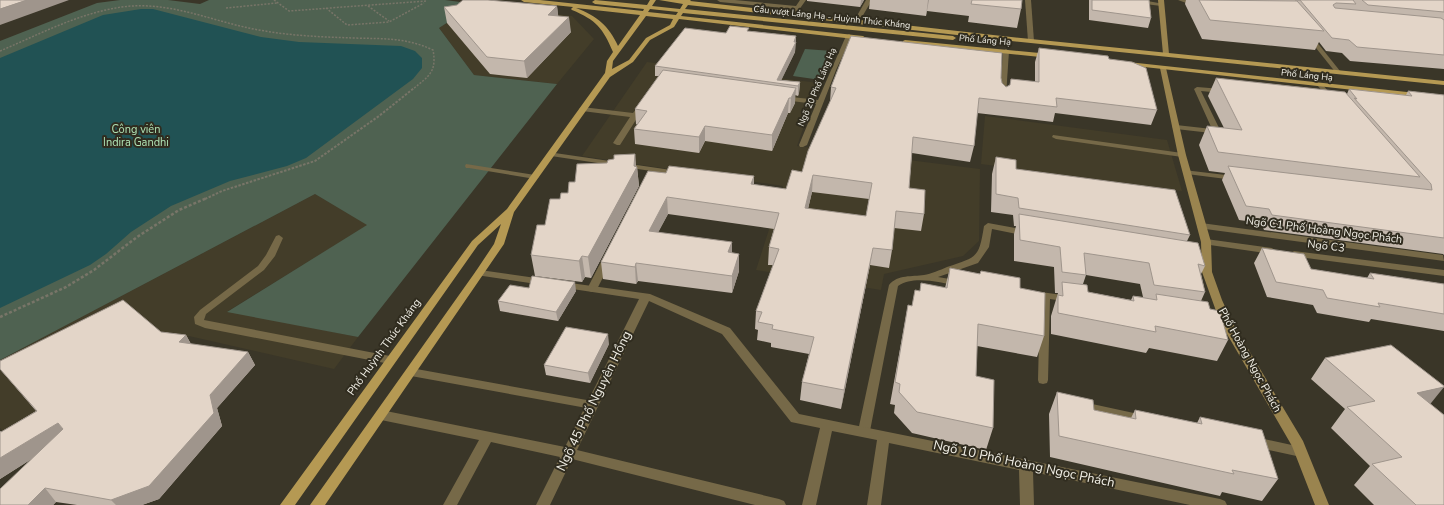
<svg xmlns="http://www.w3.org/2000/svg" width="1444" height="505" viewBox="0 0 1444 505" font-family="'Nunito Sans',sans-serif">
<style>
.built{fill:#433d29}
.green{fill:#4f6251}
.water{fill:#215254}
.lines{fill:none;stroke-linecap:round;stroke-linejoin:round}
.path-far2{stroke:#787568;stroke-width:1.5;stroke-dasharray:2 1.5;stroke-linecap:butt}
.path-far1{stroke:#787568;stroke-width:2;stroke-dasharray:2.5 1.5;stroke-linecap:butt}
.path{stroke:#787568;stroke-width:2.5;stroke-dasharray:3 2;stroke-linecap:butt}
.lane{fill:#766948;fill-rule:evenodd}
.street{fill:#766948;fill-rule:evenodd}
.secondary{fill:#9a844f;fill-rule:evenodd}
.primary{fill:#b59953;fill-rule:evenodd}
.wall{fill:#c3b7ac;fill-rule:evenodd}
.shaded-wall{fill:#9f958c}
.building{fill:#e3d5c8;stroke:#9f958c;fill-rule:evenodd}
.labels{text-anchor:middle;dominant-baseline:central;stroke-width:4;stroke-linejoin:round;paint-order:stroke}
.far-street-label{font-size:9px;fill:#f1efe6;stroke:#302c1f}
.park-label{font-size:11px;fill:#afe2b4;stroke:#302c1f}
.street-label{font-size:11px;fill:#f1efe6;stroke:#302c1f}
.near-street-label{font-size:13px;fill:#f1efe6;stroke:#302c1f}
</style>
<rect width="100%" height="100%" fill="#3a3628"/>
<!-- built -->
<g class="built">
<polygon points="476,4 572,16 594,39 557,84 474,75 439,28"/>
<polygon points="647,62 819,83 797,146 980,169 979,241 963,256 884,274 881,290 756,270 783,186 582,156"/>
<polygon points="985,116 1167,140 1182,191 981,164"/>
<polygon points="315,194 368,225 228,311 358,337 334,369 189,336 13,441 0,428 0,360"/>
</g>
<!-- green -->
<g class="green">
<polygon points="120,0 168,0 200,4 209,0 445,0 476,4 439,28 474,75 557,84 358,337 227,312 367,225 315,194 0,360 0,41 97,3"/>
<polygon points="805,49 832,51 821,80 793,76"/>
</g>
<!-- water -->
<polygon class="water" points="141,9 153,9 261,37 299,42 401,46 415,51 422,58 422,68 413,79 306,158 287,166 230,181 171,206 131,232 106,254 90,265 0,308 0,58 103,15"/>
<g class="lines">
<!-- path-far2 -->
<g class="path-far2">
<polyline points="274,0 289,11 426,1"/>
<polyline points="368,6 389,21"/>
<polyline points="226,8 277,3"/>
<polyline points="326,8 347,25 389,22 424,3"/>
<path d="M0 51C40 34 79 13 122 7 172 0 217 24 265 31 294 36 324 37 353 38 383 39 405 37 433 50 437 72 429 76 413 89"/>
</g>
<!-- path-far1 -->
<polyline class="path-far1" points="205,199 222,191 315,161 379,116 414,88"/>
<!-- path -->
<polyline class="path" points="0,317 66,287 94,270 137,237 179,210 207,198"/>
<!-- lane -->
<g class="lane">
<polygon points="717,0 735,0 796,6 800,0 806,0 796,14 794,15 791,13 794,9 720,2"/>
<polygon points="866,0 872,0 859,22 855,22 854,21"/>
<polygon points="1025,0 1031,0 1034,41 1031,43 1028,41"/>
<polygon points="1126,0 1142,0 1164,4 1161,6 1129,2"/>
<polygon points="1178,0 1186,0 1200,5 1197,7"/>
<polygon points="849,34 852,36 836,70 807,145 803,147 800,147 799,145 816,104 783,100 780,98 783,96 818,100 846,36"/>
<polygon points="1308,36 1312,36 1340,71 1340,73 1336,73 1308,38"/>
<polygon points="1006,49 1009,51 1006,96 1003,98 1000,96 1003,51"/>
<polygon points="1320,83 1322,84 1334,98 1334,100 1330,100 1318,86 1317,85"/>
<polygon points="1197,87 1222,89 1225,91 1222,93 1201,91 1221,132 1220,134 1176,129 1172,127 1176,125 1212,129 1194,89"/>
<polygon points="643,102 646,104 620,145 617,145 613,143 630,117 582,111 579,109 582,107 633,113 641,103"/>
<polygon points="1053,135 1182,153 1186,155 1182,157 1056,139 1052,137"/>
<polygon points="548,152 678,171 682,173 678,175 551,156 548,156"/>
<polygon points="466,164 535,175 539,177 535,179 469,168 466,168 465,166"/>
<polygon points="1184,170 1234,176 1238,178 1234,180 1187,174 1183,172"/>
<path d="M988 223 1027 230 1031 233 1027 236 992 229 989 247 978 263 938 277 961 281 963 283 961 285 958 286C941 283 914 275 898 286L870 431 868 434 864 436 860 434 858 431 889 285C898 274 912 277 924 275 931 274 940 270 947 267 977 257 979 258 984 226Z"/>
<polygon points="1201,223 1443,255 1444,261 1198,228 1197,226"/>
<polygon points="279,235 283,238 275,256 264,270 206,314 204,320 390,356 394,357 395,360 394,363 390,364 205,328 195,324 194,317 200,310 258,266 266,255 276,236"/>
<polygon points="1206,239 1272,248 1276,251 1272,254 1203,244 1202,242 1203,240"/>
<polygon points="1294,251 1444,270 1444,276 1291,256 1289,254"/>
<polygon points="607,257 612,260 597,289 592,292 589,291 587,289 602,260"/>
<polygon points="1034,291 1069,296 1074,299 1069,302 1050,299 1048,380 1047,383 1043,384 1039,383 1038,380 1040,298 1031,296 1029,294"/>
<polygon points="411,368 592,401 596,402 598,405 596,408 592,409 411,376 407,375 406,372 407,369"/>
<polygon points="1083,402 1143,415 1147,416 1149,419 1147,422 1143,423 1079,409 1077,406 1079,403"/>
<polygon points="1255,437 1301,447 1305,449 1307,452 1305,455 1301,457 1255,447 1251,445 1249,442 1251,439"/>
</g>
<!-- street -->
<g class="street">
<polygon points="480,270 543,279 548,282 543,285 476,275 475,273 476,271"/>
<polygon points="563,282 650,294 730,328 799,414 1220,499 1225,501 1227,505 1190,505 1033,472 1034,505 1020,505 1019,470 889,443 881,505 867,505 877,440 832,431 816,505 802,505 820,428 791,422 722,334 649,301 577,450 779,499 784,501 786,505 755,505 572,459 550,505 536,505 560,457 491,442 457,505 443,505 479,440 381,420 377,418 375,415 377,412 381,410 565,447 639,299 559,287 558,285"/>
</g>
<!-- secondary -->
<g class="secondary">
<polygon points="1158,0 1164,0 1169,54 1166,56 1163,54"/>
<polygon points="1163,66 1166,68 1186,155 1211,242 1212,272 1222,300 1232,322 1303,441 1329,505 1315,505 1292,446 1220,322 1202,272 1201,242 1178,155 1160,68"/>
</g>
<!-- primary -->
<g class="primary">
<path d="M521 0H540L643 11 644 9 595 4 592 2 595 0 647 5 650 0H656L652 6 680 9 683 4 659 0H691L690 1 1002 36 1444 81V85L1002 40 688 5 685 9 953 36 956 38 953 40 683 13 681 16 863 36 866 38 863 40 679 19 674 27 650 40 633 62 610 77 514 212 504 244 325 505H310L476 271 494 244 501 224 478 245 295 505H280L472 241 507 209 605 73 607 61 613 52C603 28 596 20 572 10L571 9 573 7 524 2ZM576 8 640 15 618 46C609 26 597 16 576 8ZM650 9 678 12 676 15 648 12ZM646 16 673 19 670 25 646 38 629 60 612 69 613 61Z"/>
<polygon points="905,40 1050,54 1053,56 1050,58 903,43 903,41"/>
<polygon points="1128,62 1444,96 1444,100 1126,65 1126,63"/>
</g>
</g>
<!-- wall -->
<g class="wall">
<polygon points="807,0 864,0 860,7 807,1"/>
<polygon points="870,0 1022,0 1021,9 1017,28 968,22 969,16 927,11 926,16 869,9"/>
<polygon points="1089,0 1149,0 1151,18 1148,28 1089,20"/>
<polygon points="1186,0 1444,0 1444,69 1350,61 1342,53 1326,51 1319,42 1315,50 1202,39 1185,4"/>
<polygon points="557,6 558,16 571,32 527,78 490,74 447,23 444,7"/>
<polygon points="749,31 796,36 795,52 781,80 800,82 799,93 798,96 795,95 795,103 790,113 788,113 772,151 705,141 699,153 635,144 634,129 637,124 636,124 635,109 659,76 655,76 655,66 726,33"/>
<path d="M1039 48 1109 59 1157 110 1151 125 1055 113 1053 122 977 113 974 146 970 162 912 153 909 188 924 214 921 231 894 228 892 250 889 268 870 265 841 409 800 400 802 382 809 354 771 347V343L757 340 758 330 755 329 756 311 773 265H768L769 247 774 229 668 214 658 232 732 253 739 271 732 293 638 281 636 284 603 279 601 262 666 173 754 176V185L786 189 802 172 830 102 831 87 1001 78 1002 83 1006 87 1010 85 1011 79 1035 82V62ZM812 192 869 199 866 216 808 209Z"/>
<polygon points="1216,78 1347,94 1349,89 1406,95 1408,91 1444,95 1444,255 1443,254 1264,230 1261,223 1239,220 1222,180 1225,173 1209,171 1199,145 1207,126 1224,128 1208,96"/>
<polygon points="635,154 636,167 637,167 639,186 591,278 585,277 582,282 535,276 531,255 545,225 560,199 568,193 575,182 614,159"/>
<path d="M996 157 1016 169 1190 235 1187 241 1205 266 1201 274 1205 292 1201 301 1210 309 1228 340 1217 361 1149 348 1146 353 1051 334V316L1058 293H1055L1054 267 1014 261V234L1016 226H1014L1013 215 991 212 992 174ZM1086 275 1140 284 1143 297 1133 296 1131 300 1088 292 1083 284Z"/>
<polygon points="1262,248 1311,269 1367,278 1370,273 1444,284 1444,331 1371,319 1369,322 1317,313 1313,305 1267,297 1254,263"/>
<polygon points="950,268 980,274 981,271 1020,288 1044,336 1037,357 977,346 976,376 993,428 986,450 912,433 894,413 895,405 890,404 908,305 912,306 920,291 921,283 945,288"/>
<polygon points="529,288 576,291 558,321 500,311 498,301"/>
<polygon points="161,332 186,335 191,344 248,352 255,365 217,408 222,426 159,499 142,505 77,505 56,502 53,505 0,505 33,458 0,479 0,431 1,432 36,411 0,369"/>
<polygon points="609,344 590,383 546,375 544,365"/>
<polygon points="1325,358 1430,404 1444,505 1374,505 1354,485 1370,466 1331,428 1345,409 1311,379"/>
<polygon points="1057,392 1094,410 1131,418 1135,410 1197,423 1200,417 1278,479 1262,501 1222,492 1220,496 1050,457 1049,414"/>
</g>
<!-- shaded-wall -->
<g class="shaded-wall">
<polygon points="27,0 69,0 0,25 0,9"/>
<polygon points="861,0 864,0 860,7"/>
<polygon points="928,0 929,0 927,11 926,16"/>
<polygon points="557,6 559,22 548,15"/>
<polygon points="569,17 571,32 527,78 524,61"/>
<polygon points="796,36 795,52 780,83 777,80"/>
<polygon points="800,82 799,93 798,96 798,86"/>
<polygon points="796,88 795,103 790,113 791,98"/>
<polygon points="789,98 788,113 772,151 772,135"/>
<polygon points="705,126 705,141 699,153 699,137"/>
<polygon points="635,154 636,169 637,167 639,186 591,278 588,257 634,166"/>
<polygon points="813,175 812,192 804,225 805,208"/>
<polygon points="754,176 753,192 751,184"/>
<polygon points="667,197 668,214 650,248 649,231"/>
<polygon points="732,242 732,259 728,252"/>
<polygon points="873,248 870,265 841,409 844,390"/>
<polygon points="739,254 739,271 732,293 732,276"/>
<polygon points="582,256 585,277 582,282 579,261"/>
<polygon points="636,263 638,281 636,284 635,267"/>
<polygon points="575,282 576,291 558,321 556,312"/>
<polygon points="608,334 609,344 590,383 588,373"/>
<polygon points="186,335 193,348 179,342"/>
<polygon points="248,352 255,365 217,408 222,426 159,499 142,505 116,505 111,500 210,395"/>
<polygon points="1444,387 1427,408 1417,393"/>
<polygon points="58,423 68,436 0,479 0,458"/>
<polygon points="45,488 56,502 53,505 28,505"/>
</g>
<!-- building -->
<g class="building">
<polygon points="0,0 27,0 0,9"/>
<polygon points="463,0 488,0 557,6 548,15 569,17 524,61 487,57 444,7 457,5"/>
<polygon points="972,0 1022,0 1021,9 971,4"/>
<polygon points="1092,0 1149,0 1151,18 1092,10"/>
<polygon points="1199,0 1297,1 1324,31 1210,20"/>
<polygon points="1295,0 1353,0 1356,4 1336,3 1333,5 1335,8 1441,18 1444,20 1444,55 1357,47 1349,40 1332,38 1300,0"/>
<polygon points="1362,0 1444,0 1444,12 1368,5"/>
<polygon points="730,26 749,28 747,31 796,36 794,42 796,42 777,80 800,82 798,86 655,66 685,28 726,33"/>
<path d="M851 36 1002 53 1001 78 1002 83 1006 87 1010 85 1011 79 1039 82V48L1108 56 1109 59 1132 62 1146 68 1157 110 1056 98 1057 107 979 98 974 146 913 137 909 188 925 190 924 214 896 211 892 250 873 248 844 390 802 382 814 337 772 329 773 325 758 322 762 312 756 311 779 249 769 247 779 213 667 197 649 231 732 242 728 252 739 254 732 276 636 263 635 267 601 262 648 171 666 173 669 166 754 176 751 184 786 189 792 170 802 172 808 151 836 88 831 87ZM813 175 872 183 866 216 805 208Z"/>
<polygon points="663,70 796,88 791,98 789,98 772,135 705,126 699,137 634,129 647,111 635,109"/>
<polygon points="1216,78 1345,92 1420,177 1218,152 1207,126 1242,130"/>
<polygon points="1349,89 1412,96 1408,91 1444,95 1444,238 1272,215 1269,209 1246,206 1228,166 1432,190 1431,184 1354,98 1357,99"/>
<polygon points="635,154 634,166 637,167 588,257 582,256 579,261 531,255 537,225 545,225 550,199 560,199 561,193 568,193 569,182 575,182 577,164 607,163 608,160 614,159 614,155"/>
<polygon points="996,157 1016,160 1016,169 1175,190 1190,235 1019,208 1018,198 996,194"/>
<polygon points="1019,214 1198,243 1205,266 1198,264 1205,292 1154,285 1149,263 1084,253 1086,275 1062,272 1060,247 1020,240"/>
<polygon points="1262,248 1304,254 1311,269 1374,279 1370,273 1444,284 1444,314 1378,303 1380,307 1327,298 1323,290 1276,282"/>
<polygon points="950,268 980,274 981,271 1020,278 1020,288 1045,293 1044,336 978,324 976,376 994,380 993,428 917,412 899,392 900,384 895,382 908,305 912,306 915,290 920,291 921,283 947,288"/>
<polygon points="532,276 575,282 556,312 498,301 510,285 529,288"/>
<polygon points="1062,282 1087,285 1088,292 1134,301 1133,296 1157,300 1156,294 1208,302 1210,309 1220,311 1228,340 1155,326 1156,332 1058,313 1058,295 1063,296"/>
<polygon points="123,300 161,332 186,335 179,342 248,352 210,395 214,413 149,486 111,500 45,488 28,505 0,505 0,489 63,429 58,423 0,458 0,431 1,432 37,411 0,369 0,361"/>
<polygon points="566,327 608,334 588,373 544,365"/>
<polygon points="1391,345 1444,386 1444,387 1417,393 1444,415 1444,505 1416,505 1372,464 1402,457 1347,407 1375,401 1325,358"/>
<polygon points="1057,392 1093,400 1094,410 1136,419 1135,410 1202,424 1200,417 1262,430 1278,479 1232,470 1234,474 1059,436"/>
</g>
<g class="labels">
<!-- far-street labels -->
<g class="far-street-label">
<text transform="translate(832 17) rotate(6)">Cầu vượt Láng Hạ - Huỳnh Thúc Kháng</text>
<text transform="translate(985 40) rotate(5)">Phố Láng Hạ</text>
<text transform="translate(1307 75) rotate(6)">Phố Láng Hạ</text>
<text transform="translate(817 87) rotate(-67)">Ngõ 20 Phố Láng Hạ</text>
</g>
<!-- park labels -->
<g class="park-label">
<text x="136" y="129">Công viên<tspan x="136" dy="13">Indira Gandhi</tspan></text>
</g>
<!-- street labels -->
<g class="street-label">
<text transform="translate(1324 230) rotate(7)">Ngõ C1 Phố Hoàng Ngọc Phách</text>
<text transform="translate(1326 246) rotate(7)">Ngõ C3</text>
<text transform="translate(384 347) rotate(-54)">Phố Huỳnh Thúc Kháng</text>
<text transform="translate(1250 360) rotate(61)">Phố Hoàng Ngọc Phách</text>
</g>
<!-- near-street labels -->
<g class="near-street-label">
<text transform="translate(594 401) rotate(-64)">Ngõ 45 Phố Nguyên Hồng</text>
<text transform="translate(1024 464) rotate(12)">Ngõ 10 Phố Hoàng Ngọc Phách</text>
</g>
</g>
</svg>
